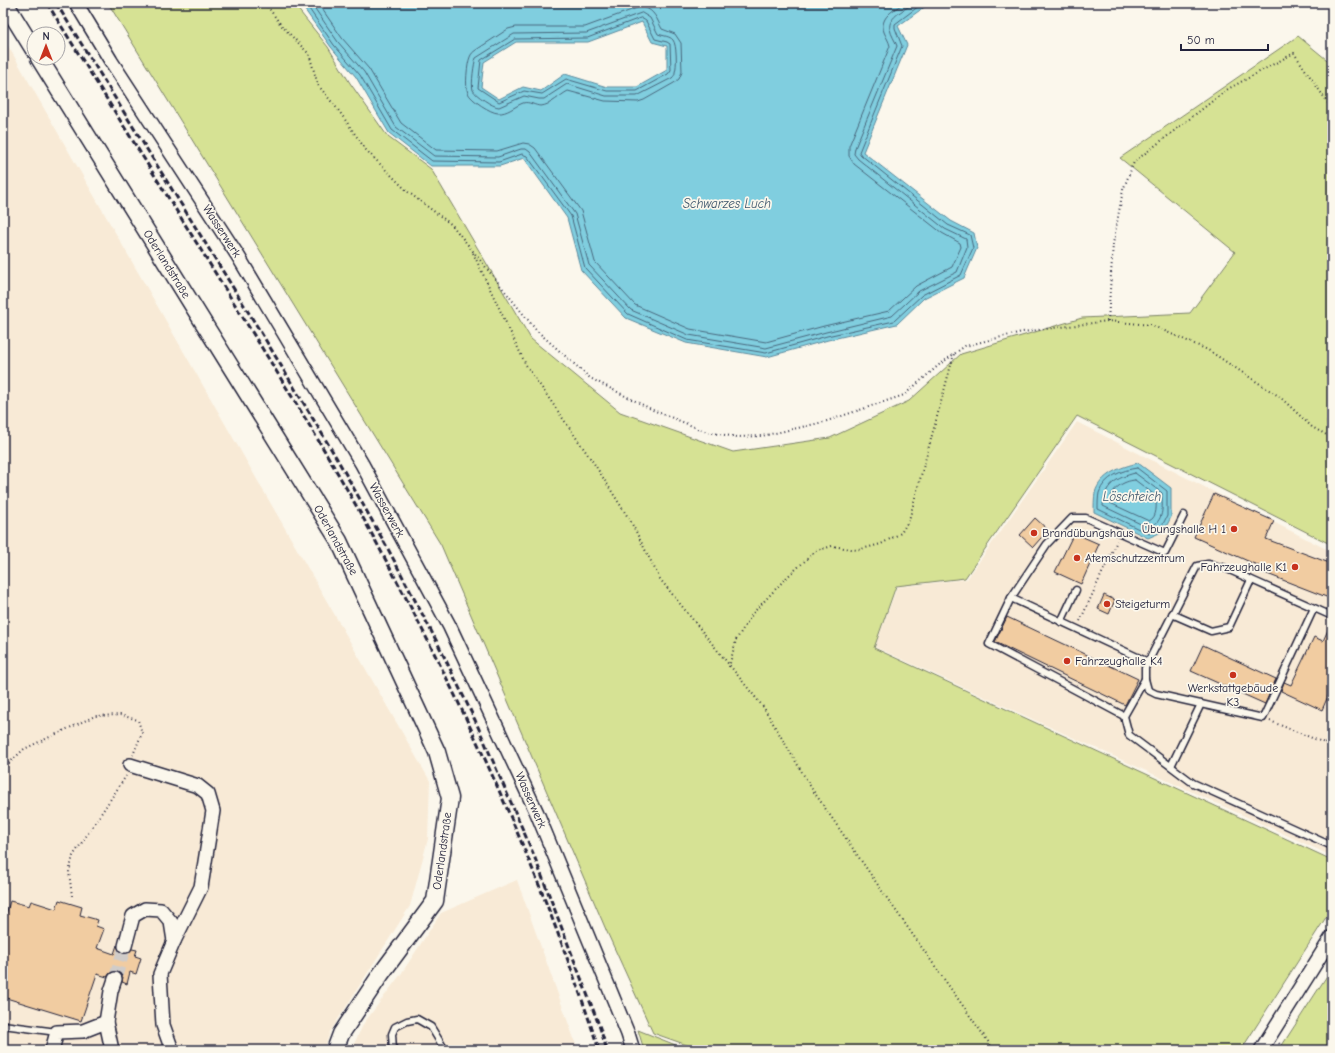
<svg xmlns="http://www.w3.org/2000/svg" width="1335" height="1053" viewBox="0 0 1335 1053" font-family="'Comic Neue',sans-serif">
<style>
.built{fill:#f8ead6}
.green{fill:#d6e294;stroke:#7c8268}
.water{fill:#80cedf;stroke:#5a899d;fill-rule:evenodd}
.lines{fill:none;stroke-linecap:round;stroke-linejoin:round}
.shore{stroke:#48677d;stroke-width:1}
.building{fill:#f1cca1;stroke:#22223b}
.minor-tunnel{stroke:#d0ccc9;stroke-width:13;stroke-dasharray:13 6;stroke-linecap:butt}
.service-casing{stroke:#22223b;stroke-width:9}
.minor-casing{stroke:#22223b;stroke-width:16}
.tertiary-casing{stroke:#22223b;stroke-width:19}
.path{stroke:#22223b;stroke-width:2;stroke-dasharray:1 3;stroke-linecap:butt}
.service{stroke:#fbf7ec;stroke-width:6}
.minor{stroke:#fbf7ec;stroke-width:13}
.tertiary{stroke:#fbf7ec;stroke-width:16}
.rail{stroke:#22223b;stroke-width:3;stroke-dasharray:6 3;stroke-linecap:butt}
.poi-dot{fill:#c8321e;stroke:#fbf7ec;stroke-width:1.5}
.labels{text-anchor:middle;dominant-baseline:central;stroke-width:3.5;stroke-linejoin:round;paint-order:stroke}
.street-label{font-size:12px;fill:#22223b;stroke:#fbf7ec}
.poi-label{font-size:12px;fill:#22223b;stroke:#fbf7ec;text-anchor:start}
.water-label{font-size:13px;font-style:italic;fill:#3e566c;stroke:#fbf7ec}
</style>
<rect width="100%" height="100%" fill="#fbf7ec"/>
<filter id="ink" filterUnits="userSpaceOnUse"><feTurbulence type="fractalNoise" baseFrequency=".025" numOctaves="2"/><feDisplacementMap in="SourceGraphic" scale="8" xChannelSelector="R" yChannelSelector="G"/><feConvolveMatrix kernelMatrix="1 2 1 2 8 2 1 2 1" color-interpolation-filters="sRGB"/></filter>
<g filter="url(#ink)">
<!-- built -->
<g class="built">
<polygon points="3,37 430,781 428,839 410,906 330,1032 324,1050 3,1050"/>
<polygon points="1077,422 1332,552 1332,856 875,647 897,587 967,579"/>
<polygon points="517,880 578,1050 351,1050 364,1023 401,974 441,913"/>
</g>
<!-- green -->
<g class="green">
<polygon points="108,3 293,3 328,47 350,83 388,137 431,169 531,339 620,412 733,452 830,438 909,401 961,354 1082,318 1190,313 1235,252 1120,158 1298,36 1332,64 1332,420 1327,421 1332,481 1332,545 1077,416 965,578 896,586 874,648 1332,860 1332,908 1241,1050 701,1050 653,1033 607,932 441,545"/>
<polygon points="1332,968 1332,1050 1279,1050"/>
<polygon points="638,1030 688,1050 644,1050"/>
</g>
<!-- water -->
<g class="water">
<path d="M300 3H930L898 26 907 45 863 152 951 221 974 233 977 248 964 278 924 298 897 324 828 340 767 357 686 343 626 318 581 270 567 218 524 158 500 166H431L389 133 356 77 331 47ZM642 22 652 42 667 46V70L637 87H607L565 74 541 91 523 87 499 99 481 87 484 62 516 42H588Z"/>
<path d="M1138 463 1171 488V517L1164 531 1148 538 1094 512C1094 506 1094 499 1095 493 1100 474 1121 467 1138 463Z"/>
</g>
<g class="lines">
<!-- shore -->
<g class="shore">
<polyline points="305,3 334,45 360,75 392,130 432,161 499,162 522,154 527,156 571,216 585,268 628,314 687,340 766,353 827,336 894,321 922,295 961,275 973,248 970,235 948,225 861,155 859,152 902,46 895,28 895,24 923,3"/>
<path d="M311 3 338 42 364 72 396 127 434 156 498 157 521 149H526L530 152 575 214 589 265 631 310 689 335 766 348 826 332 892 316 919 291 957 272 967 247 966 239 945 229 858 159 854 154 855 148 897 46C895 40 891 35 890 29 887 17 907 8 915 3"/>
<path d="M318 3 342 38 369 69 401 123 436 150 497 151 523 143 529 144 535 148 581 211 595 262 635 305 690 329 766 342 824 326 889 311 916 286 952 267 961 247 960 243 942 233 854 164 849 156V146L890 46C889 41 886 37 884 32 879 17 894 10 904 3"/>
<path d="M643 7C655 10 657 20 662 29L675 34 681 43 682 72 679 79 674 83 644 100 638 102 605 101 568 91C560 95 551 105 541 106 535 106 529 101 523 103 515 106 507 114 498 113 491 113 471 100 468 93 465 87 467 64 470 57 471 54 473 52 476 50L508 29 516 27H585L637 8Z"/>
<path d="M642 13 650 18 658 34C663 36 670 36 673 40 677 45 677 67 675 72 675 75 674 76 672 78L637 96H606L567 84 544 99H539L524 96 499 107C493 107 475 95 473 90 471 84 474 63 476 58L514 34 586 33Z"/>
<polygon points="641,18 646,21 655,39 667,42 670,44 671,70 668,74 637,91 607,91 566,79 542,94 524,91 499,102 478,88 481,60 515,39 587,38"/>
<path d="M1137 468 1167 491V516L1161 528 1149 534 1098 509C1098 504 1098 498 1099 493 1104 477 1122 470 1137 468Z"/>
<path d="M1135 473 1162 493C1162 509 1165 520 1149 528L1103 506C1104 485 1116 478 1135 473Z"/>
<path d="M1135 480 1156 496C1156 505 1158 517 1149 521L1110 503C1110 489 1123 481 1135 480Z"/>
</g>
</g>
<!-- building -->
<g class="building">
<polygon points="1214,494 1274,521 1266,539 1332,564 1332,591 1329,598 1257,570 1259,566 1194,537"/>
<polygon points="1035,518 1048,530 1033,547 1020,535"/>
<polygon points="1074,533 1099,544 1081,584 1055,572"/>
<polygon points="1104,595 1115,600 1109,614 1098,609"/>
<polygon points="1007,617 1138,679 1125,705 995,642"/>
<polygon points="1332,621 1332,687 1322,710 1281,691 1284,682 1291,685 1314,637 1323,641"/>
<polygon points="1203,645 1276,679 1265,704 1191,671"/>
<polygon points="59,900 82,907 80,915 98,920 96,926 104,929 97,948 114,954 117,945 119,951 123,954 127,954 132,949 137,950 135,956 141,958 136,974 130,972 127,984 122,982 123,977 118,972 114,971 110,973 107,977 97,974 81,1021 3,997 3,925 10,901 29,906 31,901 56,909"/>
</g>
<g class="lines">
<!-- minor-tunnel -->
<polyline class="minor-tunnel" points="115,979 125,946"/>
<!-- service casing -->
<g class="service-casing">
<g id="service">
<polyline points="1011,598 989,644 1124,716 1145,679"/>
<polyline points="1314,608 1263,718 1156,694 1148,690 1145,679 1145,668 1197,566 1208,564 1225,568 1332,616"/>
<polyline points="1172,614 1211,631 1229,627 1251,580"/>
<polyline points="1061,622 1076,590"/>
<polyline points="1148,662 1011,598 1047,544 1072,518 1086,518 1165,553 1184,515"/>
<polyline points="1124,716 1129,735 1193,783 1332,846"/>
<polyline points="1171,766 1201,704"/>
<polyline points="3,1025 57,1032"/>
<polyline points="393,1050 392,1034 395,1027 407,1021 417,1019 431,1027 445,1050"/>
</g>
</g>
<!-- minor casing -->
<g class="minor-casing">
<g id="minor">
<polyline points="76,3 111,61 238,256 362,464 450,627 537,813 628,1034 633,1050"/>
<polyline points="130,765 198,786 208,794 213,811 201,887 174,941 160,974 163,1025 172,1050"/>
<polyline points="125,946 133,916 145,909 161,910 171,922 174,941"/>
<polyline points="52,1050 57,1032 83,1031 106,1022"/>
<polyline points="112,1050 106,1022 111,991 115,979"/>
<polyline points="1261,1050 1332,937"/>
</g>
</g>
<!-- tertiary casing -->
<g class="tertiary-casing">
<g id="tertiary">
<polyline points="5,3 34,50"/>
<polyline points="39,58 339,541 437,752 450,798 435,901 381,974 341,1034 335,1050"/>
</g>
</g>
<!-- path -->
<g class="path">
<polyline points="265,3 281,25 309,54 318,85 339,111 366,150 408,192 452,225 536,330 590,378 653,410 707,432 737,437 762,436 824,422 904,395 939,365 965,346 1022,332 1108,321 1151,325 1208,350 1280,397 1312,427 1332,438"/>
<polyline points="473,253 526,365 595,465 631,522 660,579 764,708 812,789 882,891 994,1050"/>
<polyline points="1108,321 1113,244 1123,190 1134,162 1228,89 1294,53 1330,106 1332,112"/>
<polyline points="1080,621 1117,541"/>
<polyline points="729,667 736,640 753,613 786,578 816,551 832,546 857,550 881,544 901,533 909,520 954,354"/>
<polyline points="1270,721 1332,746"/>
<polyline points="1325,743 1332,729"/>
<polyline points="3,769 24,749 95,716 120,715 138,720 142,733 133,755"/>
<polyline points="72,896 69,872 73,856 126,776"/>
<polyline points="1279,1043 1284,1050"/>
</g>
<!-- service -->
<use href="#service" class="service"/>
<!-- minor -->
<use href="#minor" class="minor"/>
<!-- tertiary -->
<use href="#tertiary" class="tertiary"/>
<!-- rail -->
<g class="rail">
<path d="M47 3C106 98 165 192 224 287 278 374 334 462 382 553 468 712 543 878 599 1050"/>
<polyline points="56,3 265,339 336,457 387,547 437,642 475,720 533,853 599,1025 607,1050"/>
</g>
</g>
</g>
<!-- markers -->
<g class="poi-dot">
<circle cx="1234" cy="529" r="4"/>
<circle cx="1034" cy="533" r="4"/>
<circle cx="1077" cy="558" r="4"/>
<circle cx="1295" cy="567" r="4"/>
<circle cx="1107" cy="604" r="4"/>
<circle cx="1067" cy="661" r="4"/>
<circle cx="1233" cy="675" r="4"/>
</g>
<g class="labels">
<!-- street labels -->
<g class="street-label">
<text transform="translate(222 231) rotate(57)">Wasserwerk</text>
<text transform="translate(167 264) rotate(58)">Oderlandstraße</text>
<text transform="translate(387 510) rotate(61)">Wasserwerk</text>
<text transform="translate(336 540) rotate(61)">Oderlandstraße</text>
<text transform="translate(531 800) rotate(66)">Wasserwerk</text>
<text transform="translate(442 851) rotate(-82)">Oderlandstraße</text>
</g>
<!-- poi labels -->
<g class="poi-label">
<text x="1226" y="529" text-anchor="end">Übungshalle H 1</text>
<text x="1042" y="533">Brandübungshaus</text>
<text x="1085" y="558">Atemschutzzentrum</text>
<text x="1287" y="567" text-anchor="end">Fahrzeughalle K1</text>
<text x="1115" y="604">Steigeturm</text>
<text x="1075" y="661">Fahrzeughalle K4</text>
<text x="1233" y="688" text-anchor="middle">Werkstattgebäude<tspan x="1233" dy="14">K3</tspan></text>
</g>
<!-- water labels -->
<g class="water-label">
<text x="727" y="203">Schwarzes Luch</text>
<text x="1132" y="496">Löschteich</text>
</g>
</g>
<!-- margin -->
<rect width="1335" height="1053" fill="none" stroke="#fbf7ec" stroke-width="16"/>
<rect x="8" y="8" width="1319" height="1037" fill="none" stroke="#22223b" stroke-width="1.5" filter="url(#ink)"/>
<!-- north arrow -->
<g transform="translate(46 46)"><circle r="19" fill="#fbf7ec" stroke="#a4a2a5"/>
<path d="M0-3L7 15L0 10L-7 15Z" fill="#c8321e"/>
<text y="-6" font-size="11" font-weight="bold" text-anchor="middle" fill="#22223b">N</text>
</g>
<!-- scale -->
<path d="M1181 44v6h87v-6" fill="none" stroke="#22223b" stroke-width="2"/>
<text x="1187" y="44" font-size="12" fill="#22223b" stroke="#fbf7ec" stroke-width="3" paint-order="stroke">50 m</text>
</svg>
